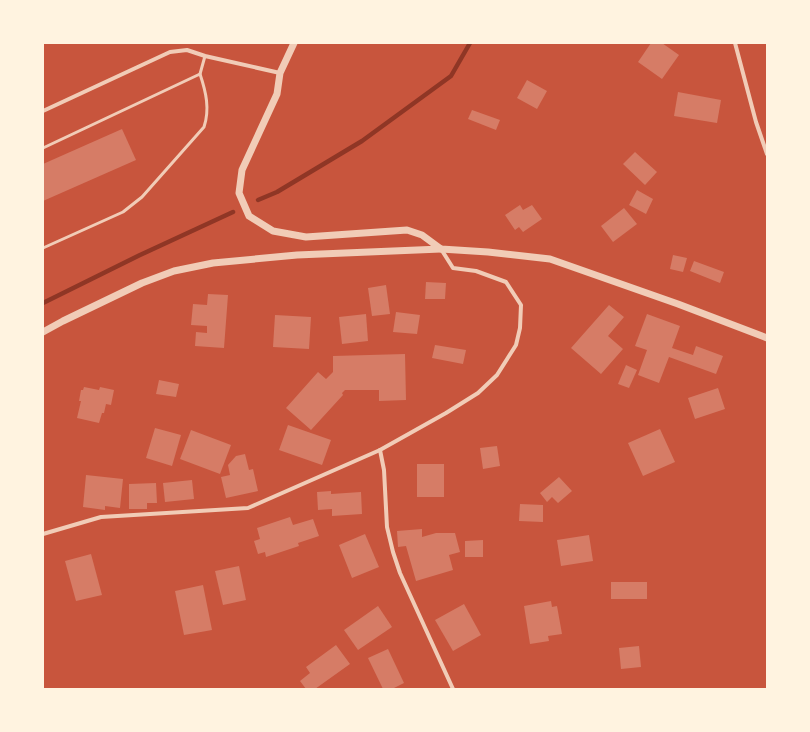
<svg xmlns="http://www.w3.org/2000/svg" width="810" height="732" viewBox="0 0 810 732" font-family="'Golos Text',sans-serif">
<style>
.lines{fill:none;stroke-linecap:round;stroke-linejoin:round}
.stream{stroke:#8f3625;stroke-width:4.5}
.building{fill:#d67c66}
.service{stroke:#f1ccb7;stroke-width:3}
.minor{stroke:#f1ccb7;stroke-width:4}
.tertiary{stroke:#f1ccb7;stroke-width:7}
</style>
<rect width="100%" height="100%" fill="#c8553d"/>
<g class="lines">
<!-- stream -->
<g class="stream">
<polyline points="258,200 277,192 362,141 451,76 470,43"/>
<polyline points="43,303 140,255 233,212"/>
</g>
</g>
<!-- building -->
<g class="building">
<polygon points="651,43 662,43 679,55 662,79 638,62"/>
<polygon points="527,80 547,91 537,109 517,98"/>
<polygon points="678,92 721,100 717,123 674,116"/>
<polygon points="472,110 500,120 496,130 468,119"/>
<polygon points="122,129 136,160 43,201 43,164"/>
<polygon points="635,152 657,172 645,185 623,164"/>
<polygon points="637,190 653,199 646,214 629,205"/>
<polygon points="520,205 523,210 532,205 542,219 523,232 519,227 515,230 505,215"/>
<polygon points="624,208 637,224 613,242 601,226"/>
<polygon points="673,255 687,258 683,272 670,269"/>
<polygon points="694,261 724,272 720,283 690,271"/>
<polygon points="426,282 446,283 445,299 425,299"/>
<polygon points="386,285 390,314 372,316 368,288"/>
<polygon points="208,294 228,295 224,348 195,346 196,332 207,333 207,326 191,325 193,304 207,305"/>
<polygon points="609,305 624,317 608,336 623,349 601,374 571,348"/>
<polygon points="396,312 420,315 417,334 393,332"/>
<polygon points="366,314 368,341 342,344 339,317"/>
<polygon points="647,314 680,326 672,348 693,355 696,346 723,356 716,374 669,357 659,383 638,375 647,350 635,346"/>
<polygon points="275,315 311,317 309,349 273,347"/>
<polygon points="435,345 466,350 463,364 432,358"/>
<polygon points="405,354 406,400 379,401 379,390 345,390 342,393 343,395 311,430 286,408 318,372 326,379 333,372 333,356"/>
<polygon points="626,365 637,370 629,388 618,384"/>
<polygon points="159,380 179,384 176,397 156,394"/>
<polygon points="84,387 99,390 100,387 114,390 111,405 106,404 104,413 102,413 99,423 77,418 81,401 79,401 81,390 83,390"/>
<polygon points="718,388 725,409 695,419 688,398"/>
<polygon points="288,425 331,440 322,465 279,450"/>
<polygon points="155,428 181,435 172,466 146,458"/>
<polygon points="660,429 675,462 643,476 628,443"/>
<polygon points="191,430 231,445 220,474 180,459"/>
<polygon points="497,446 500,466 483,469 480,448"/>
<polygon points="245,454 249,470 253,469 258,491 226,498 221,477 230,475 228,465 236,456"/>
<rect x="417" y="464" width="27" height="33"/>
<polygon points="86,475 123,479 120,508 105,506 105,510 83,507"/>
<polygon points="559,477 572,491 558,503 552,497 547,502 540,493"/>
<polygon points="192,480 194,499 165,502 163,483"/>
<polygon points="156,483 157,503 147,503 147,509 129,509 129,484"/>
<polygon points="331,491 331,494 361,492 362,514 332,516 332,509 318,510 317,492"/>
<polygon points="520,504 543,505 543,522 519,521"/>
<polygon points="290,517 293,525 313,519 319,536 298,543 299,546 266,557 265,552 258,554 254,541 260,539 257,528"/>
<polygon points="422,529 422,537 436,533 455,533 460,552 449,555 453,570 416,581 406,546 398,547 397,531"/>
<polygon points="365,534 379,567 352,578 339,545"/>
<polygon points="589,535 593,561 561,566 557,540"/>
<polygon points="483,540 483,557 465,557 465,541"/>
<polygon points="91,554 102,595 76,601 65,561"/>
<polygon points="239,566 246,600 223,605 215,571"/>
<rect x="611" y="582" width="36" height="17"/>
<polygon points="203,585 212,630 184,635 175,591"/>
<polygon points="551,601 552,607 557,606 562,634 548,636 549,641 530,644 524,606"/>
<polygon points="464,604 481,635 453,651 435,620"/>
<polygon points="378,606 392,627 358,650 344,630"/>
<polygon points="336,645 350,664 315,689 306,689 300,681 310,673 306,667"/>
<polygon points="639,646 641,667 621,669 619,648"/>
<polygon points="388,649 404,683 392,689 383,689 368,658"/>
</g>
<g class="lines">
<!-- service -->
<g class="service">
<polyline points="200,74 205,56"/>
<path d="M43 148 200 74C206 92 210 109 204 127L142 197 123 212 43 248"/>
</g>
<!-- minor -->
<g class="minor">
<polyline points="735,43 756,122 767,154"/>
<polyline points="43,111 170,52 187,50 205,56 280,73"/>
<polyline points="380,450 384,470 387,527 393,552 400,573 453,689"/>
<polyline points="43,534 101,517 248,508 380,450 446,413 478,393 497,375 516,345 520,328 521,305 506,282 476,271 453,268 441,249"/>
</g>
<!-- tertiary -->
<g class="tertiary">
<polyline points="294,43 280,73 277,94 242,170 239,193 249,216 273,231 306,237 407,230 422,235 441,249 488,252 550,259 678,304 767,338"/>
<polyline points="43,332 63,321 142,283 174,271 213,263 297,255 441,249"/>
</g>
</g>
<!-- border -->
<rect width="810" height="732" fill="none" stroke="#fff3e0" stroke-width="88"/>
</svg>
